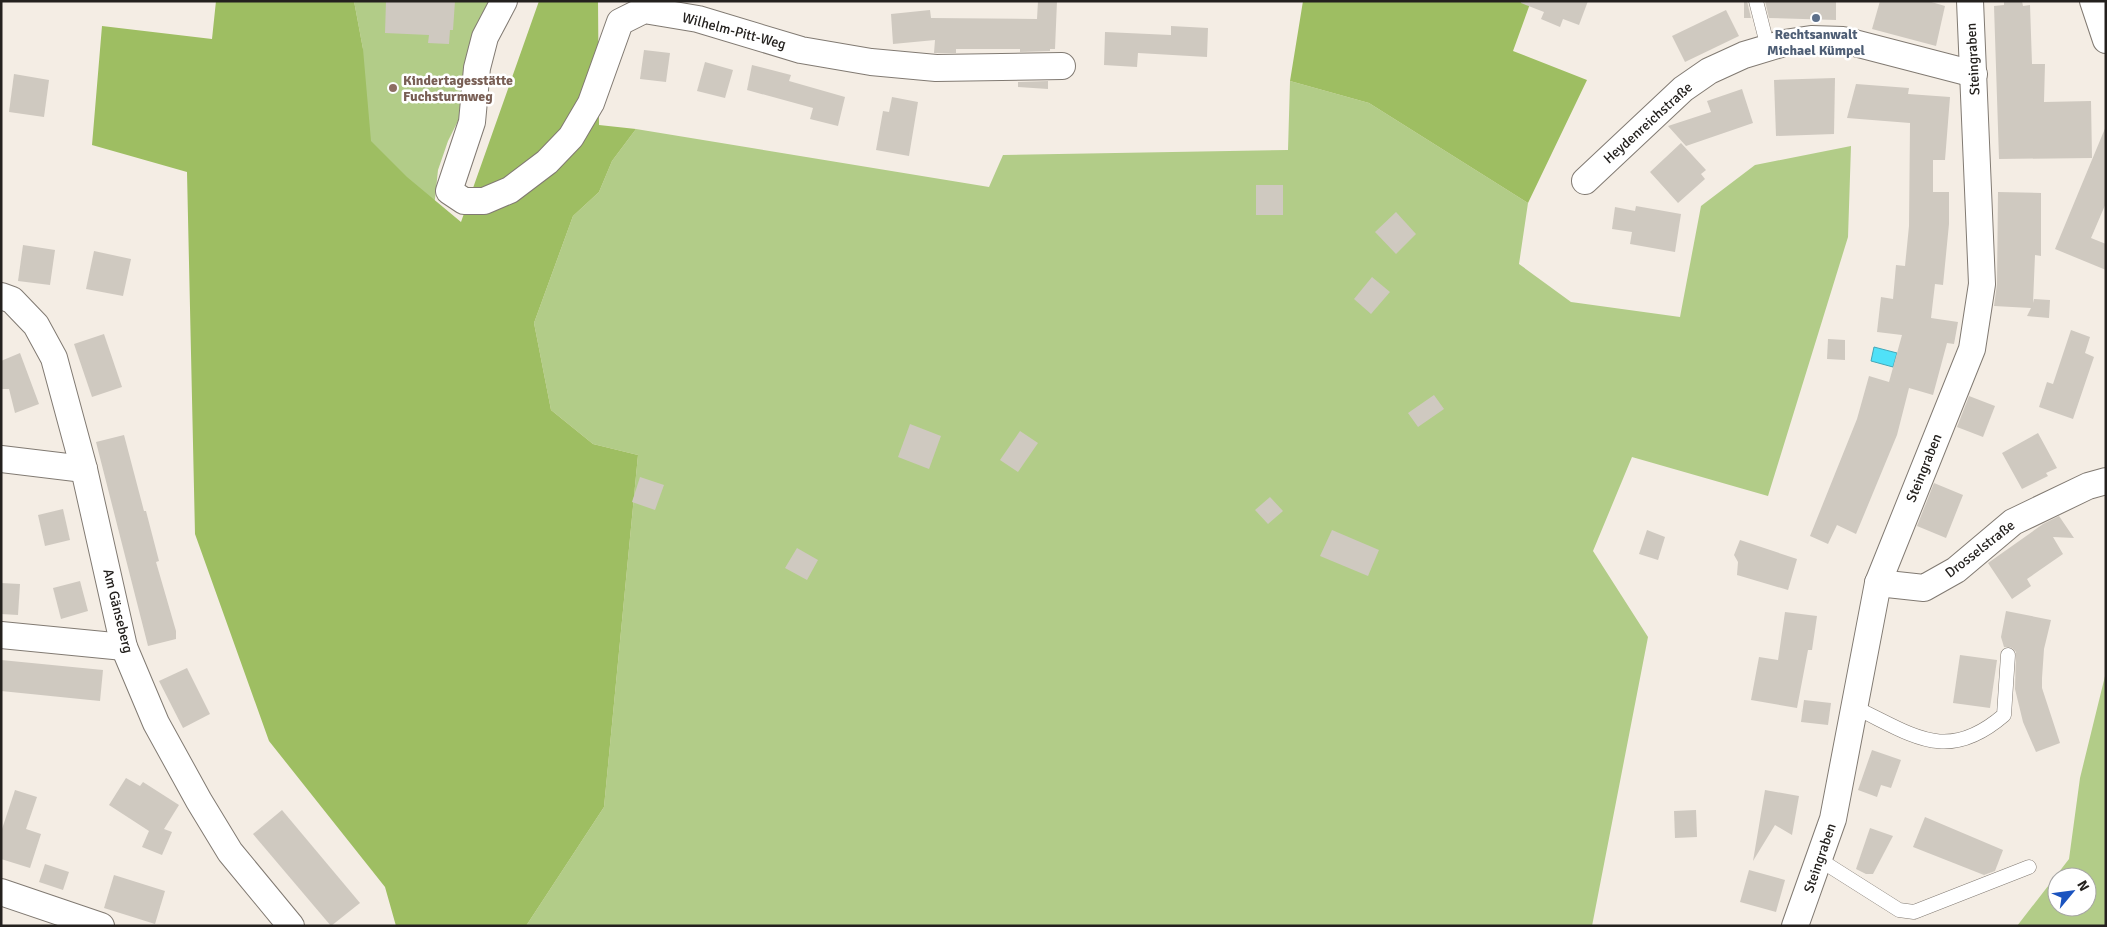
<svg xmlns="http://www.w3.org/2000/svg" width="2107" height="927" viewBox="0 0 2107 927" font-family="Signika,sans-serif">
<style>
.green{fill:#b2cc88;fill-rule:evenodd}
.forest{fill:#9ebe62}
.water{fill:#50e1f8;stroke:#43a7b7}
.building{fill:#cfc9c0}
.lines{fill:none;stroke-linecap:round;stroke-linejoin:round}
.service-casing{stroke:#817a72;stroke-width:15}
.minor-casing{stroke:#817a72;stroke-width:28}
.service{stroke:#fff;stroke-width:14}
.minor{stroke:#fff;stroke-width:26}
.service-dot{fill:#5c6f8a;stroke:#fff;stroke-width:2}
.education-dot{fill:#8d6e63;stroke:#fff;stroke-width:2}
.labels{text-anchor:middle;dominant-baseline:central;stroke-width:5;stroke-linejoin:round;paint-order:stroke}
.street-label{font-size:14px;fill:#24211e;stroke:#fff}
.service-label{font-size:14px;font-weight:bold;fill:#4e5e75;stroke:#fff}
.education-label{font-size:14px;font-weight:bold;fill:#785e54;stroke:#fff;text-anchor:start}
</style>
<rect width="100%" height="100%" fill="#f4ede4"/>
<!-- green -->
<g class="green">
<polygon points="354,1 494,1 462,113 448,141 438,170 434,208 352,211 363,49"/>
<polygon points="1290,81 1369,103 1528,203 1519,264 1571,302 1680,317 1701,206 1755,165 1851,146 1848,237 1768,496 1632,457 1593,551 1648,637 1592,926 526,926 604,807 638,455 593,444 551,410 534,323 573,216 599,192 612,161 636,129 989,187 1003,155 1288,150"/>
<path d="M2106 672V926H2017L2069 859 2080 778ZM2057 877H2087V907H2057Z"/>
</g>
<!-- forest -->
<g class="forest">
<polygon points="216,1 354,1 363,49 371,141 407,177 461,222 539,1 598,1 599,125 636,129 612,161 599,192 573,216 534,323 551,410 593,444 638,455 604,807 526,926 396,926 385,887 269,741 195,534 187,172 92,145 102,26 212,39"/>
<polygon points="1303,1 1531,1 1513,51 1587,80 1528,203 1369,103 1290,81"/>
</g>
<!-- water -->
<polygon class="water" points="1874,347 1897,353 1893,367 1871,361"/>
<!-- building -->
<g class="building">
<polygon points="386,1 455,1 453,30 450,30 449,44 428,43 429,35 385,33"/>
<polygon points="1038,1 1057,1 1055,49 1050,49 1050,51 1020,52 1020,49 956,49 956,53 934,53 935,40 893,44 891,14 930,10 931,18 1037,19"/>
<polygon points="1521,1 1588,1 1579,25 1563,19 1560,27 1541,19 1544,12 1521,3"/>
<polygon points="1744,1 1747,1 1751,18 1744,18"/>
<polygon points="1765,1 1836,1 1836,20 1769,18"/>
<polygon points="1880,1 1928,1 1945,6 1936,46 1872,29"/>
<polygon points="2022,1 2023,6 2030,5 2032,64 2045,64 2044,102 2091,101 2092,158 1999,159 1994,6 2004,5 2004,2"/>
<polygon points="1726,10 1739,36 1685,62 1672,36"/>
<polygon points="1171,26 1208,28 1207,57 1138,53 1137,67 1104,65 1105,32 1171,35"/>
<polygon points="644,50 670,53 666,82 640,79"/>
<polygon points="705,62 733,70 725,98 697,91"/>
<polygon points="752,65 791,75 789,81 845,97 838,126 810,119 813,108 747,90"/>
<polygon points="14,74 49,80 44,117 9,112"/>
<polygon points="1835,78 1834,134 1776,136 1774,80"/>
<polygon points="1048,81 1048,89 1018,87 1018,82"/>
<polygon points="1856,84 1909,88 1908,94 1950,97 1945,160 1933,160 1933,192 1949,192 1949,224 1943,285 1935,284 1931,318 1958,322 1954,344 1947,343 1933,395 1909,388 1897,435 1856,534 1837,525 1828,544 1810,536 1857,419 1869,376 1889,382 1902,335 1877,332 1881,297 1893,299 1896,265 1905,266 1909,226 1910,123 1847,118"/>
<polygon points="1742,89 1753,123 1686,146 1668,126 1711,112 1707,101"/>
<polygon points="892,97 918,102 909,156 876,150 883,111 889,112"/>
<polygon points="2106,126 2106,203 2091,238 2106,244 2106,270 2055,249"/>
<polygon points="1681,143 1706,170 1701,174 1705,179 1678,203 1650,172"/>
<rect x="1256" y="185" width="27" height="30"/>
<polygon points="1998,192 2041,193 2041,256 2035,255 2033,303 2034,299 2050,300 2049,318 2027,316 2031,308 1994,306 1997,284"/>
<polygon points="1636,206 1681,214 1675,252 1630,244 1632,232 1612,229 1615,207 1635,211"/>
<polygon points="1396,212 1416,234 1396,254 1375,232"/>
<polygon points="23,245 55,250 50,285 18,281"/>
<polygon points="94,251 131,259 123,296 86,289"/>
<polygon points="1372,277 1390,292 1371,314 1354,299"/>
<polygon points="2071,330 2090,337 2085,353 2094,357 2073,419 2039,407 2047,382 2053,384"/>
<polygon points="104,334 122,387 92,397 74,344"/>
<polygon points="1828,339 1845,340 1845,360 1827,359"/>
<polygon points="20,353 39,404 15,413 9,389 1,389 1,361"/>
<polygon points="1434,395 1444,409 1418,427 1408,413"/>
<polygon points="1969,396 1995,406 1983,437 1957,427"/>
<polygon points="910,424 941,436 929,469 898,457"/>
<polygon points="1020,431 1038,443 1018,472 1000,460"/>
<polygon points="2038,433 2057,468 2046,473 2048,476 2022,489 2002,453"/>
<polygon points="124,435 144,511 146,511 159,561 156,562 176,631 176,639 148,646 96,442"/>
<polygon points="640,477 664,485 655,510 632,502"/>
<polygon points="1934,483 1963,495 1946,538 1917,526"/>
<polygon points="1270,497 1283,511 1268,524 1255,510"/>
<polygon points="63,509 70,540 45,546 38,515"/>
<polygon points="2059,516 2074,538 2053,537 2063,554 2027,579 2031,586 2012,599 1988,563 2043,524"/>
<polygon points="1332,530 1379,550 1368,576 1320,556"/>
<polygon points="1647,530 1665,537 1658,560 1639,554"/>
<polygon points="1740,540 1797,559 1788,590 1737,575 1738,562 1734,555"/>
<polygon points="797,548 818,560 807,580 785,568"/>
<polygon points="80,581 88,611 61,619 53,588"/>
<polygon points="1,583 20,584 18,615 1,614"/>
<polygon points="2006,611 2051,620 2044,649 2042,678 2042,688 2060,743 2036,752 2023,722 2015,689 2016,652 2012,648 2004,647 2001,637"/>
<polygon points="1785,612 1817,616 1812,650 1808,650 1797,708 1751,700 1759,657 1778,660"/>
<polygon points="1960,655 1997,660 1990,708 1953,703"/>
<polygon points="1,660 103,670 100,701 1,691"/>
<polygon points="187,668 210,714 183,728 159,681"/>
<polygon points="1804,700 1831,703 1828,725 1801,722"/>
<polygon points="1872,750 1901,760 1891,788 1881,785 1877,797 1858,790"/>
<polygon points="126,778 140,786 143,782 179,805 164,829 172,832 162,855 142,847 149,831 109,805"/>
<polygon points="15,790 37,797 26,829 41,834 30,868 1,859 1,832"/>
<polygon points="1765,790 1799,796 1792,835 1775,825 1753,861"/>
<polygon points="282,810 360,903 331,926 253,834"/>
<polygon points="1696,810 1697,837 1675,838 1674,811"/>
<polygon points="1925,817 2003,850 1995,871 1984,875 1913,847"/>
<polygon points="1870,828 1893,836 1873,874 1866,874 1856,869"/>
<polygon points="45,864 69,872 63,890 39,882"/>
<polygon points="1749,870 1785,880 1776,912 1740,902"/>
<polygon points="114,875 165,891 155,924 104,908"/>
</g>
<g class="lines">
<!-- service casing -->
<g class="service-casing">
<g id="service">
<polyline points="1756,1 1768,48"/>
<path d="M1854 707C1912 734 1946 765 2004 715L2008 655"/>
<polyline points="1820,860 1899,910 1914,912 2029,867"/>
</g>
</g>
<!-- minor casing -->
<g class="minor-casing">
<g id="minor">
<polyline points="504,1 485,37 477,68 472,122 449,191 464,201 484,201 510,190 547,162 571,137 591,103 620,22 644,10 698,19 801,50 871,62 936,68 1062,66"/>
<polyline points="2093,1 2106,40"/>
<polyline points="1585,181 1683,89 1709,71 1744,55 1784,43 1811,39 1843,40 1974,74"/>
<polyline points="1,296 12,300 36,325 54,358 84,469 124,647 156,723 199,801 230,852 291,926"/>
<polyline points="1,459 84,469"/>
<polyline points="1878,583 1924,588 1956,570 2013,522 2088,486 2106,481"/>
<polyline points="1,635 124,647"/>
<polyline points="1,892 101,926"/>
<polyline points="1795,926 1833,819 1878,583 1972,349 1982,284 1970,1"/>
</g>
</g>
<!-- service -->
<use href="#service" class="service"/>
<!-- minor -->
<use href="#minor" class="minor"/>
</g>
<!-- markers -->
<circle class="service-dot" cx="1816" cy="18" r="5"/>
<circle class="education-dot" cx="393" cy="88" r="5"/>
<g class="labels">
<!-- street labels -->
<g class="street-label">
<text transform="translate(734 31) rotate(15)">Wilhelm-Pitt-Weg</text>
<text transform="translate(1973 59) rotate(-93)">Steingraben</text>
<text transform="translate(1648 123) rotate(-42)">Heydenreichstraße</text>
<text transform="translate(1924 468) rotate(-68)">Steingraben</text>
<text transform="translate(1980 549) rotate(-38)">Drosselstraße</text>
<text transform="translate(118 611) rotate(76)">Am Gänseberg</text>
<text transform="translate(1820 858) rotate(-71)">Steingraben</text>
</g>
<!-- service labels -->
<g class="service-label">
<text x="1816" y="34">Rechtsanwalt<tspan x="1816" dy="16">Michael Kümpel</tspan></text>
</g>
<!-- education labels -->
<g class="education-label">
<text x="403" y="80">Kindertagesstätte<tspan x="403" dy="16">Fuchsturmweg</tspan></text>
</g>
</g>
<!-- border -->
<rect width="2107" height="927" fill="none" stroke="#24211e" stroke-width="5"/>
<!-- north arrow -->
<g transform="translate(2072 892) rotate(61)"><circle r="24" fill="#ffffff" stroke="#a7a6a5"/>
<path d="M0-4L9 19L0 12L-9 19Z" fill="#1a53bf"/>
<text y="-8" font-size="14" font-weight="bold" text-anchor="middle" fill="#24211e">N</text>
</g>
</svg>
